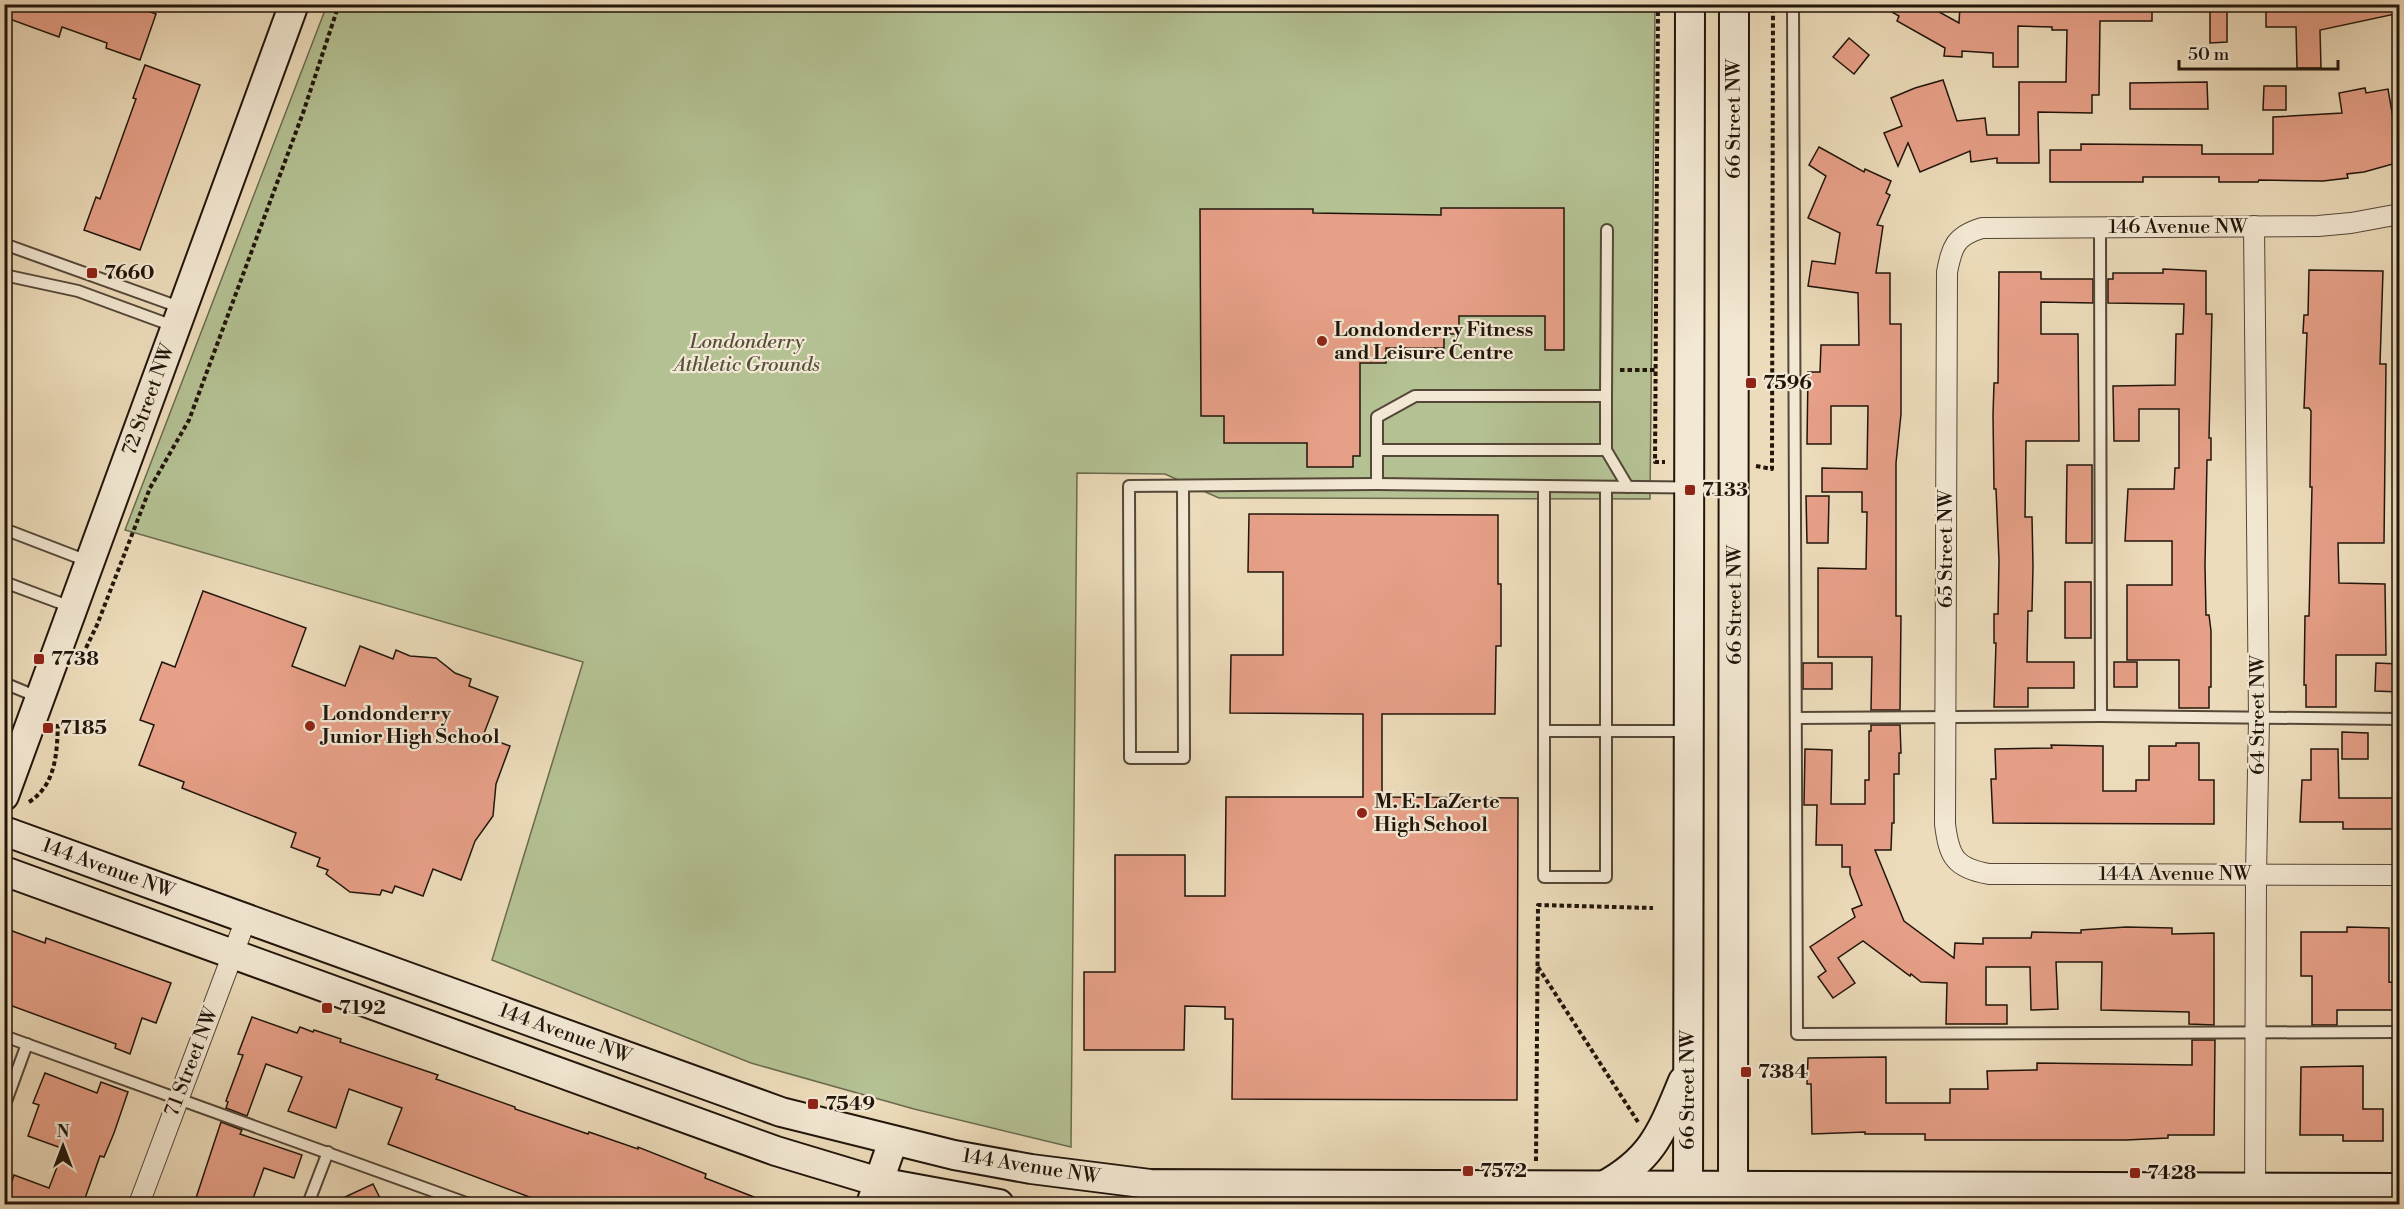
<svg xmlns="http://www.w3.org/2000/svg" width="2404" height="1209" viewBox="0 0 2404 1209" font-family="'Libre Bodoni',serif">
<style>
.green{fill:#b4c193;stroke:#6a6b4f;stroke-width:1.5}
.building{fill:#e7a088;stroke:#21150b;stroke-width:1.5}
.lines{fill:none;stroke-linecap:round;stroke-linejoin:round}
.lane-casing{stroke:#544737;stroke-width:14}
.street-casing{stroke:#544737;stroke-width:22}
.secondary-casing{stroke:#21150b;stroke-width:32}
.path{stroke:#21150b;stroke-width:4;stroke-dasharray:4.5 3;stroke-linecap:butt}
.lane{stroke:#f3e8d3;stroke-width:10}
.street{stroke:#f3e8d3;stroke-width:20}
.secondary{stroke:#f3e8d3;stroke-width:28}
.poi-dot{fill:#8f2418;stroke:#f3e8d3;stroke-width:2}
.labels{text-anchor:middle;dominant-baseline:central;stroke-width:4.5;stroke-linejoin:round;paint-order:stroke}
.street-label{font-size:20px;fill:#21150b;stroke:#f3e8d3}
.poi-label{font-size:20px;font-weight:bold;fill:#21150b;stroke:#f3e8d3;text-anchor:start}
.park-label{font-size:20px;font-style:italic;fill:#54513b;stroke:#f3e8d3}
</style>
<rect width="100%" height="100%" fill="#eddcbb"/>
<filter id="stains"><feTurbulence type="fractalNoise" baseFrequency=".00333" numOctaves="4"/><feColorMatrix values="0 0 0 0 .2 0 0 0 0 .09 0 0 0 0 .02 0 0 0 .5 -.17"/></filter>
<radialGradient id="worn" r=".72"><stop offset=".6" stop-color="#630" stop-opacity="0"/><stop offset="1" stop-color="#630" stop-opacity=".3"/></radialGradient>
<!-- green -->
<polygon class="green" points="327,5 1655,5 1650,499 1219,498 1165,474 1077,473 1071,1147 914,1109 751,1063 492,960 583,662 125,530"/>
<!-- building -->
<g class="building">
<polygon points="4,4 130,4 156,14 140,60 106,48 107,43 62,27 59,37 4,17"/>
<polygon points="1878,4 1925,4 1959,23 1960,6 2002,9 2002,4 2152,4 2152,21 2100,21 2099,95 2092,95 2092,113 2038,112 2039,163 1997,163 1997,158 1971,162 1970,151 1920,172 1908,143 1898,166 1884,133 1902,126 1891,98 1915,88 1943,80 1957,121 1985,118 1987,135 2019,135 2019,82 2066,82 2067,30 2052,30 2052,27 2018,26 2018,67 1993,67 1993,53 1962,51 1962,57 1944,56 1945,48 1897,21 1899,16"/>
<polygon points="2210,4 2227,4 2227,42 2210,43"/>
<polygon points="2266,4 2400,4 2400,13 2320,30 2321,68 2297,68 2296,27 2266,27"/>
<polygon points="1849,38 1869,55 1854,74 1833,57"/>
<polygon points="145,65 200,85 140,250 84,230 96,197 100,199 136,99 133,98"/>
<polygon points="2207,82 2208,109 2130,109 2130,83"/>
<polygon points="2264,86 2286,86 2286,110 2263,110"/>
<polygon points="2365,88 2366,93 2388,89 2396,135 2400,134 2400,162 2364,172 2347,174 2348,178 2323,181 2259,180 2258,182 2219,182 2219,177 2143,177 2143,182 2050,182 2050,150 2081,150 2081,144 2202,145 2202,154 2273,154 2273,117 2342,113 2339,93"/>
<polygon points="1819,147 1864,172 1865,169 1891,181 1886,193 1890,195 1877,225 1883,226 1876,273 1890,273 1890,324 1901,324 1901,414 1896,463 1896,616 1901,616 1900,710 1871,710 1872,657 1818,657 1818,568 1866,569 1867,512 1862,512 1862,492 1822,492 1822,468 1867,469 1868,406 1831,406 1831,444 1807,444 1808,372 1820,372 1821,345 1859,345 1858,293 1808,286 1812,261 1835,264 1840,233 1808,218 1826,176 1809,165"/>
<polygon points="1441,208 1564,208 1564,350 1545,350 1545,316 1459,316 1459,334 1444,334 1444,348 1386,348 1386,363 1360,363 1360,456 1353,456 1353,467 1307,467 1307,443 1224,443 1224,416 1201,416 1200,209 1313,209 1313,213 1441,215"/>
<polygon points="2163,269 2206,271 2206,314 2212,314 2209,438 2211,438 2211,460 2207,460 2205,566 2206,615 2209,615 2211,631 2211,687 2209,687 2209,708 2179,708 2179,660 2127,660 2127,585 2172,585 2172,541 2125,541 2128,489 2174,489 2175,468 2179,468 2179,409 2139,409 2139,441 2114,441 2113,386 2175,385 2176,334 2183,334 2184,304 2108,303 2108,279 2113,279 2113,273 2163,273"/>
<polygon points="2309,270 2383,271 2380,364 2386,364 2384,543 2338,543 2339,583 2385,584 2386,655 2336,655 2336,707 2306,707 2306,685 2304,685 2305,616 2309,616 2312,487 2310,487 2311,411 2309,408 2304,408 2307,333 2303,333 2304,315 2308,315"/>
<polygon points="1999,272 2041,272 2041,279 2093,279 2093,303 2041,302 2041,334 2078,334 2079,441 2026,441 2025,517 2032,517 2033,566 2032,611 2028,611 2027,662 2074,662 2074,688 2028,688 2028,707 1994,707 1996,643 1994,643 1994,614 1998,614 1999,561 1996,489 1994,489 1993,415 1994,383 1998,383"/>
<polygon points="2067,465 2092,465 2092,543 2066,543"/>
<polygon points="1806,496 1829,496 1828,543 1807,543"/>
<polygon points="1249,514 1498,515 1498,584 1501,584 1501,646 1496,646 1495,714 1382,714 1382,797 1518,798 1517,1100 1232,1099 1233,1019 1225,1019 1225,1007 1185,1006 1184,1050 1084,1050 1084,972 1115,972 1115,855 1185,855 1185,896 1225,896 1226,797 1363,797 1363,714 1230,713 1231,655 1283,655 1283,572 1248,572"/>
<rect x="2065" y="582" width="26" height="56"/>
<polygon points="203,591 306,628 292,666 345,686 360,646 393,659 396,650 410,656 436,658 455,673 471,679 469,686 498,697 483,736 510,746 496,784 493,816 475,841 461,880 433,869 423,896 395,886 392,893 382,890 380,895 350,892 326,874 328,870 317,866 320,858 291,847 296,833 182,788 184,782 139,765 154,725 140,720 162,662 175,667"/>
<rect x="2114" y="662" width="23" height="25"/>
<rect x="1803" y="663" width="29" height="26"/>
<polygon points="2376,663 2399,664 2399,692 2375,691"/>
<polygon points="1871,725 1900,725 1901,753 1899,753 1899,774 1894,774 1894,823 1892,823 1891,850 1875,850 1904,921 1954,958 1955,943 1983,944 1983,938 2031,938 2032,932 2081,933 2081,930 2126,927 2172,928 2172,934 2214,933 2214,1025 2189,1024 2189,1012 2101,1010 2102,962 2056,962 2058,1009 2031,1010 2030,967 1986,967 1986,1005 2007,1005 2007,1024 1946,1024 1947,983 1921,982 1911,974 1910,976 1863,941 1838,958 1855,983 1833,998 1818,977 1826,971 1810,947 1855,917 1852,909 1862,905 1850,874 1850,867 1842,867 1842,845 1816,845 1817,805 1804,805 1805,749 1832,750 1831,804 1865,804 1865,780 1869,780 1869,731 1871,731"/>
<polygon points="2342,732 2368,733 2368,759 2342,759"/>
<polygon points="2176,743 2199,743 2199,780 2214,780 2214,824 1993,823 1991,779 1996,779 1995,749 2052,748 2051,745 2103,746 2103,791 2136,791 2136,780 2149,780 2149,746 2176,746"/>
<polygon points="2311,749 2338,749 2339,798 2400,798 2400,829 2343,829 2343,822 2300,822 2302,780 2311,780"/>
<polygon points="2347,927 2389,928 2389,982 2400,983 2400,1010 2337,1010 2337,1025 2312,1025 2312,976 2301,976 2301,932 2347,932"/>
<polygon points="4,928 45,943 46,938 171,983 156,1023 142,1018 130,1054 115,1048 116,1044 4,1003"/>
<polygon points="252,1017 297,1033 300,1027 313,1032 314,1030 341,1039 340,1042 438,1075 436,1079 515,1107 515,1109 588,1134 589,1132 638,1149 638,1147 706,1174 705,1178 767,1202 766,1204 529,1204 532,1198 388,1144 402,1108 349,1089 336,1128 288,1111 302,1077 266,1064 247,1116 226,1108 228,1102 226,1101 243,1055 238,1054"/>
<polygon points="2192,1040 2215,1040 2214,1135 2168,1135 2168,1138 2126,1140 1925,1140 1925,1134 1865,1134 1865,1132 1812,1134 1811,1084 1807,1084 1808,1058 1886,1057 1886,1103 1950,1103 1950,1089 1988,1089 1987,1071 2037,1070 2037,1063 2192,1065"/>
<polygon points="2363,1066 2363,1109 2383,1109 2383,1141 2343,1141 2343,1135 2300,1135 2301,1067"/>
<polygon points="45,1073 97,1093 101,1082 128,1092 114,1133 104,1157 100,1156 84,1201 87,1204 4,1204 14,1175 49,1188 64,1149 28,1136 39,1105 33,1103"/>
<polygon points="221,1122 242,1130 240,1134 302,1155 294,1178 264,1168 251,1204 194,1204"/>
<polygon points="373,1184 383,1204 330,1204"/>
</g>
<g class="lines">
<!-- lane casing -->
<g class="lane-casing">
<g id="lane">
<polyline points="1793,4 1797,1034 2400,1032"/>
<polyline points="2100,227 2101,716"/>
<polyline points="4,244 182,308"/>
<polyline points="4,275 78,291 176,327"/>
<polyline points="1606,396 1606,450 1628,487"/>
<polyline points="1377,450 1377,484"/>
<polyline points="1606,450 1377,450 1377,417 1415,396 1606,396 1607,230"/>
<polyline points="1183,486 1184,758 1130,758 1129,486 1377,484 1732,488"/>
<polyline points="1544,486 1544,877 1606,877 1606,487"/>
<polyline points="4,529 90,562"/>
<polyline points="4,582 71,607"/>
<polyline points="4,683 40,698"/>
<polyline points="1796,718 2101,716 2400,719"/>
<polyline points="1544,731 1688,731"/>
<polyline points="4,1036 469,1204"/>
<polyline points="4,1107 27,1044"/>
<polyline points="308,1204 328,1152"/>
</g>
</g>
<!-- street casing -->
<g class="street-casing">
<g id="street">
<path d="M2400 214 2351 223 2318 226 1982 228C1955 236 1952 247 1947 272L1945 824C1949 857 1955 868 1989 874L2400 875"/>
<polyline points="2254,226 2259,719 2256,875 2255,1204"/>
<polyline points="139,1204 246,919"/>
</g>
</g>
<!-- secondary casing -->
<g class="secondary-casing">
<g id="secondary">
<polyline points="4,796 294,4"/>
<polyline points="4,831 781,1112 954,1155 1031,1169 1150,1184 2400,1188"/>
<polyline points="4,871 776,1151 879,1182 999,1204"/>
<path d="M1603 1186C1653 1159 1662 1131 1683 1081"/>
<polyline points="871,1204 893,1141"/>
<polyline points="1688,1204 1690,4"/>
<polyline points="1733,1204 1734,4"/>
</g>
</g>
<!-- path -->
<g class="path">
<polyline points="1658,4 1655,462 1665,462"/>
<polyline points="1620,370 1655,370"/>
<polyline points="1756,466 1772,469 1773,4"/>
<polyline points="86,648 97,625 150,488 189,420 303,113 339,4"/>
<path d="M29 802C56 785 57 753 58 723"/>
<polyline points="1538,967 1638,1122"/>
<polyline points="1536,1161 1538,905 1653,908"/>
</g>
<!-- lane -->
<use href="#lane" class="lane"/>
<!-- street -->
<use href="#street" class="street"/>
<!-- secondary -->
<use href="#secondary" class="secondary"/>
</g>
<!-- markers -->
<g class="poi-dot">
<rect x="86" y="267" width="12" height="12" rx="3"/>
<circle cx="1322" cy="341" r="6"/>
<rect x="1745" y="377" width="12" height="12" rx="3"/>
<rect x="1684" y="484" width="12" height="12" rx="3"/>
<rect x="33" y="653" width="12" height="12" rx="3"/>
<circle cx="310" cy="726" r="6"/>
<rect x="42" y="722" width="12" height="12" rx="3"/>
<circle cx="1362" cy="813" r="6"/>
<rect x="321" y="1002" width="12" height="12" rx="3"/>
<rect x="1740" y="1066" width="12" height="12" rx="3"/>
<rect x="807" y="1098" width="12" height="12" rx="3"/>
<rect x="1462" y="1165" width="12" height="12" rx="3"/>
<rect x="2129" y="1167" width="12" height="12" rx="3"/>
</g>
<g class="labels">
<!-- street labels -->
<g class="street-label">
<text transform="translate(1734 119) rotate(-90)">66 Street NW</text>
<text x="2178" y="227">146 Avenue NW</text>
<text transform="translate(149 400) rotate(-70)">72 Street NW</text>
<text transform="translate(1946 549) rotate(-90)">65 Street NW</text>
<text transform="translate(1735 605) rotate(-90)">66 Street NW</text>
<text transform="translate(2258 715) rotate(-90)">64 Street NW</text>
<text transform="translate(108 869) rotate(20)">144 Avenue NW</text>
<text x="2175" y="874">144A Avenue NW</text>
<text transform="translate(565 1034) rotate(20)">144 Avenue NW</text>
<text transform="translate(192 1062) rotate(-69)">71 Street NW</text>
<text transform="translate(1688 1090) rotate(-90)">66 Street NW</text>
<text transform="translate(1031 1167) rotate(9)">144 Avenue NW</text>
</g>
<!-- poi labels -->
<g class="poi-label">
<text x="104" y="273">7660</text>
<text x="1334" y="330">Londonderry Fitness<tspan x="1334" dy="23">and Leisure Centre</tspan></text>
<text x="1763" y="383">7596</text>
<text x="1702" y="490">7133</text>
<text x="51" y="659">7738</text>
<text x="322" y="714">Londonderry<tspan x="322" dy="23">Junior High School</tspan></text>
<text x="60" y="728">7185</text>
<text x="1374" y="802">M. E. LaZerte<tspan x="1374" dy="23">High School</tspan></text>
<text x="339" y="1008">7192</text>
<text x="1758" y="1072">7384</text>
<text x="825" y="1104">7549</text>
<text x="1480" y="1171">7572</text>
<text x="2147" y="1173">7428</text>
</g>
<!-- park labels -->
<g class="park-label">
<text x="747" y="342">Londonderry<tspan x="747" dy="23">Athletic Grounds</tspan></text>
</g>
</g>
<!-- margin -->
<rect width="2404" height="1209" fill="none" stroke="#eddcbb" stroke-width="24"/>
<rect x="6" y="6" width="2392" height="1197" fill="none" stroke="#21150b" stroke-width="3"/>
<rect x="12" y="12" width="2380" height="1185" fill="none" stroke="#21150b" stroke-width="1.5"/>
<!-- north arrow -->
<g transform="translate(63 1146)" stroke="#f3e8d3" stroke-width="4.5" paint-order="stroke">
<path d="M0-4.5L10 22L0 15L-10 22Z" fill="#21150b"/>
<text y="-9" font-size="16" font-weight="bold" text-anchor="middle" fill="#21150b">N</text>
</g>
<!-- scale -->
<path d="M2179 60v9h159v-9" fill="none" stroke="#21150b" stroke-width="3"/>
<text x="2188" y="60" font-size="18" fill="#21150b" stroke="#f3e8d3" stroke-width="4.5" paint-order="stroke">50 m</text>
<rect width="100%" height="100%" filter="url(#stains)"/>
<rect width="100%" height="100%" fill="url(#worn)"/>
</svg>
